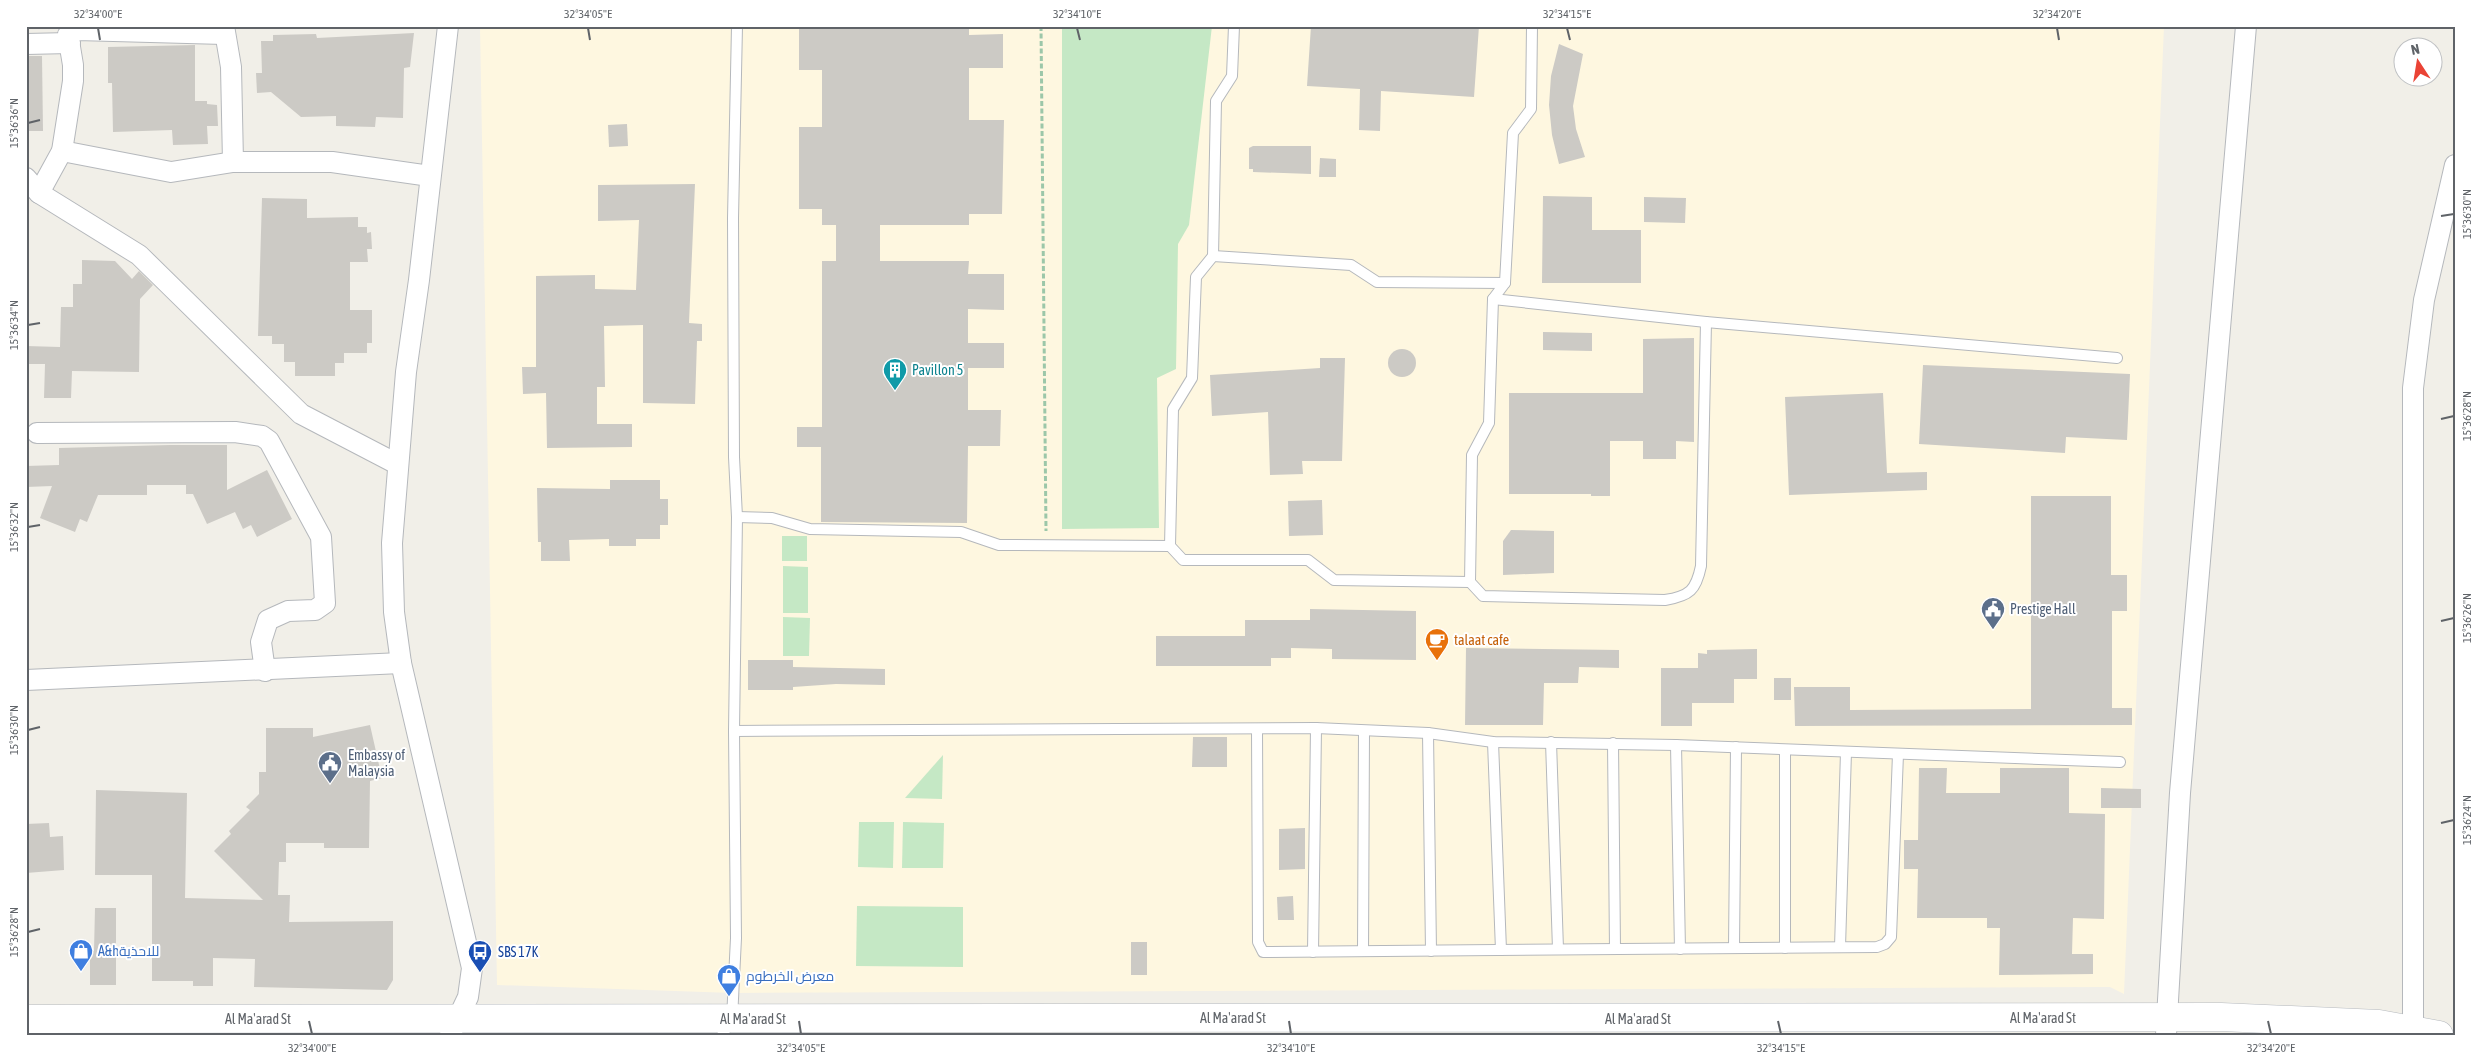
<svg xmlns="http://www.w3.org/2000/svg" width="2481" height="1061" viewBox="0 0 2481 1061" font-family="'Asap Condensed',Cairo,sans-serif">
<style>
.commercial{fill:#fef7e0}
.green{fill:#c5e8c5}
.building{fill:#cccac5}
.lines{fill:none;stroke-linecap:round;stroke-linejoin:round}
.service-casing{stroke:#b5b8bc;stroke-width:12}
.minor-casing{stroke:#b5b8bc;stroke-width:22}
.secondary-casing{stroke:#b6babf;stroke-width:29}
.path{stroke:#9cc7a9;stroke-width:3;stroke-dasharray:5 2.5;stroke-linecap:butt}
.service{stroke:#fff;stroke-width:10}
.minor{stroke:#fff;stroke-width:20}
.secondary{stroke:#fff;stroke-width:28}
.ticks{fill:none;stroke:#5f6368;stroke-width:2}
.labels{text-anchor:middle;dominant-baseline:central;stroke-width:4;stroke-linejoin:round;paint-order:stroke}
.culture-label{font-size:14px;fill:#0d838f;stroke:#fff;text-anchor:start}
.service-label{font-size:14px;fill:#4e5e75;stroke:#fff;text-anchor:start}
.food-label{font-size:14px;fill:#c56008;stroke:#fff;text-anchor:start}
.shop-label{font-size:14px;fill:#366cbe;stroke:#fff;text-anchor:start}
.transit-label{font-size:14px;fill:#164399;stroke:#fff;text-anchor:start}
.street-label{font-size:14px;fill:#5f6368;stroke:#fff}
.neatline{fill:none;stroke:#5f6368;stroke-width:2}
.ticks-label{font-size:12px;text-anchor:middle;fill:#5f6368}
</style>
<rect width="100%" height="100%" fill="#f1efe8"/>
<!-- commercial -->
<polygon class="commercial" points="480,26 2164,26 2124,994 2110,987 733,993 497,985"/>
<!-- green -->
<g class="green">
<polygon points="1062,26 1212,26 1189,225 1178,244 1176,369 1157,378 1159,528 1062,529"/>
<rect x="782" y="536" width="25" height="25"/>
<polygon points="783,566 808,567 808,613 783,613"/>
<polygon points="783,617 810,618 809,656 783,656"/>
<polygon points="943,755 942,799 905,798"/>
<polygon points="859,822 894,822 893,868 858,867"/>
<polygon points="903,822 944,823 943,868 902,868"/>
<polygon points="857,906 963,907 963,967 856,966"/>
</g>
<!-- building -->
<g class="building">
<polygon points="799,26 969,26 969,35 1003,34 1003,68 969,68 969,120 1004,120 1002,214 969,214 969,225 880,225 880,261 969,261 968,274 1004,274 1004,310 968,309 968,343 1004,343 1004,368 968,368 968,410 1001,410 1000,446 968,446 967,523 821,522 821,447 797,447 797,427 822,427 822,261 836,261 836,225 822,225 822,209 799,209 799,127 822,127 822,70 799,70"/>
<polygon points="1311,26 1479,26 1474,97 1381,91 1380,131 1359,130 1360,89 1307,86"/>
<polygon points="414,33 410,67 404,68 403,118 376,117 375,127 336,126 336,116 301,117 271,92 257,93 256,73 262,73 261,41 273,41 273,35 316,34 317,38"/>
<polygon points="1559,44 1583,54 1573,106 1576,129 1585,157 1559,164 1552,135 1549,105 1551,76"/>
<polygon points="195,45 195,101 207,101 207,104 217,105 218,126 207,126 208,144 173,145 172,130 113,132 112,83 108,83 108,47"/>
<polygon points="26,56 42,56 43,131 26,131"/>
<polygon points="627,124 628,146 609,147 608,125"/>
<polygon points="1253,146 1311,146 1311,174 1253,172 1253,169 1249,169 1249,148"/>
<polygon points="1320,158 1336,159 1336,177 1319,177"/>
<polygon points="695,184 689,323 702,324 702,341 697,341 695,404 643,403 643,325 604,326 605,387 597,387 597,424 632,424 632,447 547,448 546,393 523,394 522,367 536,367 536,276 595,275 595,289 636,290 639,220 598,221 598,185"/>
<polygon points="1543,196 1592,197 1592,230 1641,230 1641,283 1542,283"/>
<polygon points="1644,197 1686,198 1685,223 1644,222"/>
<polygon points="262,198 307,199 307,218 358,217 358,227 367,227 367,233 371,232 372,249 367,249 368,262 350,262 350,310 372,310 372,343 367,343 367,353 344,353 344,363 335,363 335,376 295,376 295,362 284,362 284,344 272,344 272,336 258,336"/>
<polygon points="82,260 115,261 132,279 139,271 153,285 140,299 139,372 72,371 71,398 44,398 45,364 26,364 26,346 60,347 61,307 73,307 73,284 82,284"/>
<polygon points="1543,332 1592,333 1592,351 1543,350"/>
<polygon points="1694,338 1694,442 1676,441 1676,459 1643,459 1643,441 1610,441 1610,496 1591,496 1591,494 1509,494 1509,393 1643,393 1643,339"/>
<circle cx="1402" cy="363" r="14"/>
<polygon points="1320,358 1345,358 1342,461 1302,461 1303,474 1270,475 1268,412 1212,416 1210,375 1320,368"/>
<polygon points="1923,365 2130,374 2127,440 2066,437 2065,453 1919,444"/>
<polygon points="1883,393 1887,473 1927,472 1927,490 1789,495 1785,397"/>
<polygon points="170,445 227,445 227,490 267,470 292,519 257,537 251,525 243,529 235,512 207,524 193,494 186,494 186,485 147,485 147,495 98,495 87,522 80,519 75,532 40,518 52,486 26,487 26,466 59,465 59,448"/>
<polygon points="610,480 660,480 660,499 668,499 668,525 660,525 660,539 636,539 636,546 609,546 609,539 569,540 570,561 541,561 541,542 538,542 537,488 610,489"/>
<polygon points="2031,496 2111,496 2111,575 2127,575 2127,611 2112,611 2112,708 2132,708 2132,725 1795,726 1794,687 1850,687 1850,710 2031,709"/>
<polygon points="1322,500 1323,535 1289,536 1288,501"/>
<polygon points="1511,530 1554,531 1554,573 1503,575 1503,541"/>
<polygon points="1310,609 1416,611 1416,660 1332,659 1332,649 1291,648 1291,658 1271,658 1271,666 1156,666 1156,636 1245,636 1245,620 1310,620"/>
<polygon points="1466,648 1619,650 1619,668 1579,667 1578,683 1544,683 1543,725 1465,725"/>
<polygon points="1757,649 1757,679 1734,679 1734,703 1692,703 1692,726 1661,726 1661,668 1698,668 1698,653 1707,654 1707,650"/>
<polygon points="748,660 793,660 793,667 885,669 885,685 836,684 793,687 793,690 748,690"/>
<rect x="1774" y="678" width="17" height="22"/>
<polygon points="370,725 382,778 370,781 369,848 324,848 324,843 286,843 286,862 279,862 278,895 290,895 289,922 393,921 393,980 387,990 254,987 255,959 213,958 213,986 193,986 193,981 152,981 152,875 95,875 96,790 187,793 185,898 263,900 214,851 231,834 229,831 250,810 246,807 259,794 259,772 266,772 266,728 313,728 313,737"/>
<polygon points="1193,737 1227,737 1227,767 1192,767"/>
<polygon points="1919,768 1947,768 1946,793 2000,793 2000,768 2069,768 2069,813 2105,814 2104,919 2073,918 2072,954 2093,954 2093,974 1999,975 2000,928 1987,928 1987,918 1917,918 1918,869 1904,869 1904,840 1918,840"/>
<polygon points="2101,788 2141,789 2141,808 2101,808"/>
<polygon points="49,823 50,837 63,836 64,870 26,873 26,824"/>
<polygon points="1305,828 1305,869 1279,870 1279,829"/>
<polygon points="1293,896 1294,920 1278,920 1277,897"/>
<polygon points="95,908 116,908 116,985 90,985 90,951 94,951"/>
<rect x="1131" y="942" width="16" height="33"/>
</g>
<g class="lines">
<!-- service casing -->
<g class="service-casing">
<g id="service">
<polyline points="1234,26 1232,76 1216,101 1213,256 1196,277 1192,378 1173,409 1170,546 1183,560 1308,560 1334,580 1470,582"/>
<path d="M1532 26 1531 109 1513 133 1505 283 1493 299 1489 423 1472 455 1470 582 1483 596 1665 600C1690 596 1696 590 1701 566L1706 322"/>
<polyline points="1213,256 1351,265 1377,282 1505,283"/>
<polyline points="1493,299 1706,322 2117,358"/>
<polyline points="737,517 772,518 810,529 961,532 999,545 1170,546"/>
<polyline points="1257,729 1258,942 1263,952 1877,947 1885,944 1891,937 1898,754"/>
<polyline points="734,731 1316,728 1428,733 1493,742 1676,745 2120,762"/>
<polyline points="1428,733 1431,951"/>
<polyline points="1493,742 1501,950"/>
<polyline points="1551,742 1558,949"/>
<polyline points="1613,743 1615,949"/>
<polyline points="1676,745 1680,949"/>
<polyline points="1840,947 1846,752"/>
<polyline points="1734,948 1736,747"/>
<polyline points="1785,948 1785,750"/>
<polyline points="1363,951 1364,731"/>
<polyline points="1313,952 1316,728"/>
<polyline points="722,1035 732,1019 736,938 734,731 737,517 734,457 733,218 737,26"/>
</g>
</g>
<!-- minor casing -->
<g class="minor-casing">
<g id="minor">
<polyline points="224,26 231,67 233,162"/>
<polyline points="448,26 419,280 406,372 392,543 394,612 401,663 472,968 468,997 450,1035"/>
<polyline points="26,44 70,43"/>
<polyline points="62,151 171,172 233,162 332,162 430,176"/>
<polyline points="26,178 39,193 139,255 301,414 397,464"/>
<polyline points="39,193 62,151 73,81 73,65 68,35 77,30 224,34"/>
<polyline points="37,433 235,432 262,436 269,441 321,537 325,603 315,610 288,611 268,620 261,642 265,671"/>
<polyline points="26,680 401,663"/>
<polyline points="2413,1031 2413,388 2424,300 2455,165"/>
<polyline points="2166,1035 2180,793 2246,26"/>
</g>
</g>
<!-- secondary casing -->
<g class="secondary-casing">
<polyline id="secondary" points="26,1019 2221,1017 2379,1024 2439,1035"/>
</g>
<!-- path -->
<polyline class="path" points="1041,26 1046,531"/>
<!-- service -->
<use href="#service" class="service"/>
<!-- minor -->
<use href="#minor" class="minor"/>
<!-- secondary -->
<use href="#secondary" class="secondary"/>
</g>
<!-- ticks -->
<path class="ticks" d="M98 28 100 40M588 28 590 40M1077 28 1080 40M1567 28 1570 40M2057 28 2059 40M28 123 40 120M2441 216 2454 214M28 325 40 323M2441 419 2454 416M28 527 40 525M2441 621 2454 618M28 730 40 727M2441 823 2454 820M28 932 40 929M309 1021 312 1034M799 1021 801 1034M1289 1021 1291 1034M1778 1021 1781 1034M2268 1021 2271 1034"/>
<!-- icons -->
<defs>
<g id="building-pin" transform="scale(1.25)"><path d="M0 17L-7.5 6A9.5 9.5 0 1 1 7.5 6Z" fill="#0f9aa8" stroke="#fff"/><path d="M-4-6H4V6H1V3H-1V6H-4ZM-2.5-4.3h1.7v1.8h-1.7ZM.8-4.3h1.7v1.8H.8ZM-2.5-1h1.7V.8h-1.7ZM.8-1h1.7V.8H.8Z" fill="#fff"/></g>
<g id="civic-pin" transform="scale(1.25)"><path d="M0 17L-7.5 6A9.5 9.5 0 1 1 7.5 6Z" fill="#5c6f8a" stroke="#fff"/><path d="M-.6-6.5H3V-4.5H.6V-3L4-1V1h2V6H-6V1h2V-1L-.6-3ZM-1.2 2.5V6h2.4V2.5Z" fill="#fff"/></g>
<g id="cafe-pin" transform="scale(1.25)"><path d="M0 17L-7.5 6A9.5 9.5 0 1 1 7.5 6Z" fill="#e8710a" stroke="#fff"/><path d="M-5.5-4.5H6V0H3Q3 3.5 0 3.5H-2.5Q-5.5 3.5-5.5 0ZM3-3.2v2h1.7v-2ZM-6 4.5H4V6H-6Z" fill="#fff"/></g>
<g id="shop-pin" transform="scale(1.25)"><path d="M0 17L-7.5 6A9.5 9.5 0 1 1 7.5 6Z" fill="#3f7fe0" stroke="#fff"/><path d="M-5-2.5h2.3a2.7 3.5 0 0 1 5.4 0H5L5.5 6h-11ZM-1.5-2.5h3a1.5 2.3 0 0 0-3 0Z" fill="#fff"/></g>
<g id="bus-pin" transform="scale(1.25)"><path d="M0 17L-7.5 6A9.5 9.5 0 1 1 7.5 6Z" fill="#1a4fb4" stroke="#fff"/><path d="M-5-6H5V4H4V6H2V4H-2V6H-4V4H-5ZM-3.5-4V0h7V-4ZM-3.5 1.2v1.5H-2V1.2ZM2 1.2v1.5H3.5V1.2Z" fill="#fff"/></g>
</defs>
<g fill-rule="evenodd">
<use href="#building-pin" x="895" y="370"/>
<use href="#civic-pin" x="1993" y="609"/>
<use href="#cafe-pin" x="1437" y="640"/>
<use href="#civic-pin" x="330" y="763"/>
<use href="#shop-pin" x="81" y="951"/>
<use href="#bus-pin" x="480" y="952"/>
<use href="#shop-pin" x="729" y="976"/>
</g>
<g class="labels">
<!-- culture labels -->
<g class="culture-label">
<text x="912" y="370">Pavillon 5</text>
</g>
<!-- service labels -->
<g class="service-label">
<text x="2010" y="609">Prestige Hall</text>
<text x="348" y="755">Embassy of<tspan x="348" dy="16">Malaysia</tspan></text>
</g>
<!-- food labels -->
<g class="food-label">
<text x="1454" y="640">talaat cafe</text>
</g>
<!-- shop labels -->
<g class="shop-label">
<text x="98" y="951">A&amp;hللاحذية</text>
<text x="746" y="976">معرض الخرطوم</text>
</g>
<!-- transit labels -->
<g class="transit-label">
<text x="498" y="952">SBS 17K</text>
</g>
<!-- street labels -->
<g class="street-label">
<text x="1233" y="1018">Al Ma'arad St</text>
<text x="2043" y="1018">Al Ma'arad St</text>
<text x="258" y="1019">Al Ma'arad St</text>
<text x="753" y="1019">Al Ma'arad St</text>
<text x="1638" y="1019">Al Ma'arad St</text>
</g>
</g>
<!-- border -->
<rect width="2481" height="1061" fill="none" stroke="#ffffff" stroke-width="55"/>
<!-- north arrow -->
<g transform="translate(2418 62) rotate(348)"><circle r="24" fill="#ffffff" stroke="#bfc1c3"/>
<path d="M0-4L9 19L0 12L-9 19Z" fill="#ea4335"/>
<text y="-8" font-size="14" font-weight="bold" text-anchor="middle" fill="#5f6368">N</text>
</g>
<rect x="28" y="28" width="2426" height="1006" class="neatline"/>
<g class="ticks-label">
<text x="98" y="18">32°34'00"E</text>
<text x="588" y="18">32°34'05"E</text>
<text x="1077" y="18">32°34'10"E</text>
<text x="1567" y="18">32°34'15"E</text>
<text x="2057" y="18">32°34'20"E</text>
<text transform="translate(14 123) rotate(-90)" y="4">15°36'36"N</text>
<text transform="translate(2467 214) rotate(-90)" y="4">15°36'30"N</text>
<text transform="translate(14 325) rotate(-90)" y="4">15°36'34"N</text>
<text transform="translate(2467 416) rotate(-90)" y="4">15°36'28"N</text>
<text transform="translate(14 527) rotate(-90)" y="4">15°36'32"N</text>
<text transform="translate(2467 618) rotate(-90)" y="4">15°36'26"N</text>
<text transform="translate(14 730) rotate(-90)" y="4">15°36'30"N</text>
<text transform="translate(2467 820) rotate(-90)" y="4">15°36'24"N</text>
<text transform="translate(14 932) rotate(-90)" y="4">15°36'28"N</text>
<text x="312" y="1052">32°34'00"E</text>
<text x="801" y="1052">32°34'05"E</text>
<text x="1291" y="1052">32°34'10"E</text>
<text x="1781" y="1052">32°34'15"E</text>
<text x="2271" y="1052">32°34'20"E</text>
</g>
</svg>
